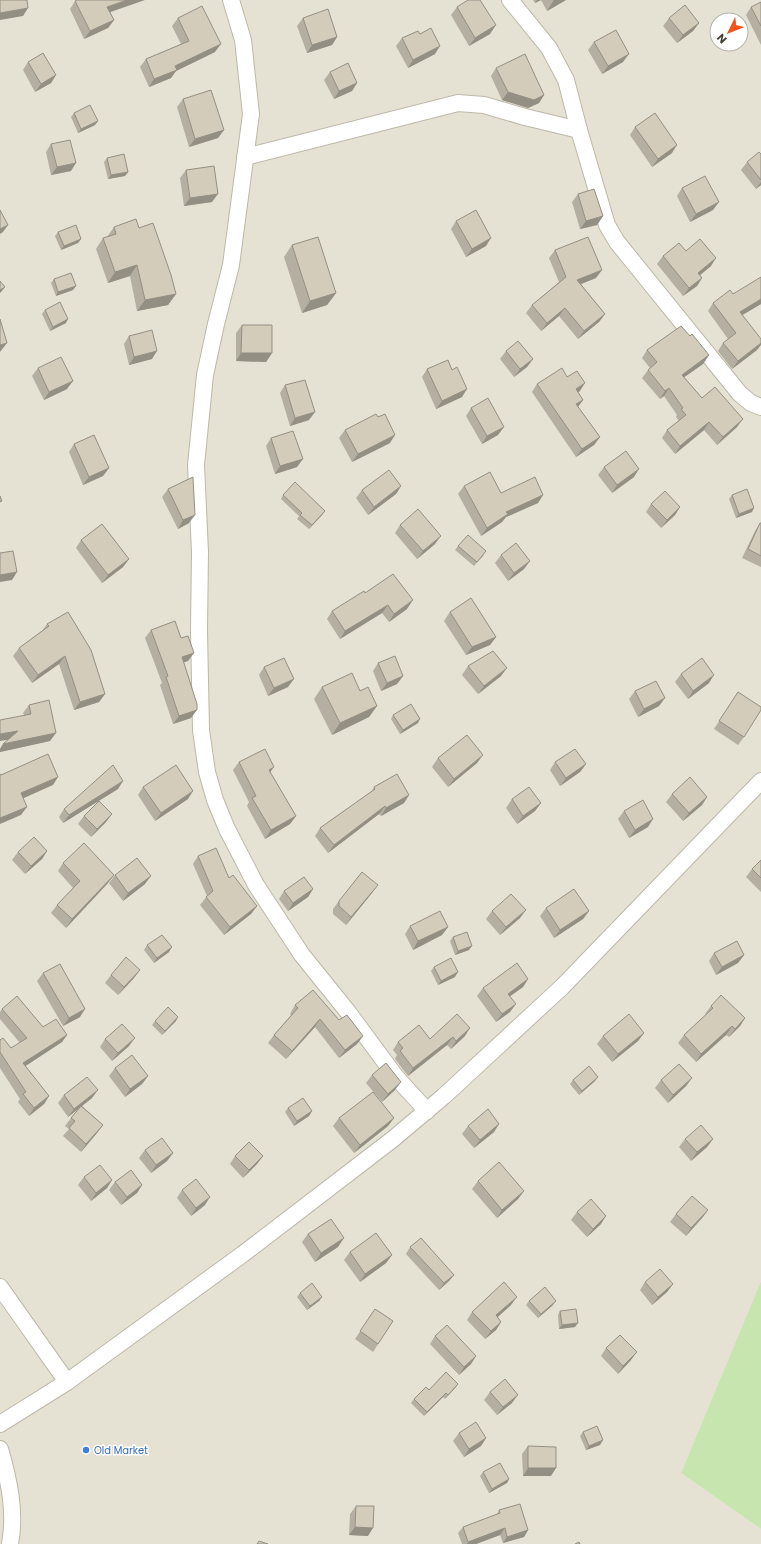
<svg xmlns="http://www.w3.org/2000/svg" width="761" height="1544" viewBox="0 0 761 1544" font-family="Poppins,sans-serif">
<style>
.residential{fill:#e6e2d3;fill-rule:evenodd}
.green{fill:#c7e5af}
.lines{fill:none;stroke-linecap:round;stroke-linejoin:round}
.street-casing{stroke:#bdb8a8;stroke-width:18}
.street{stroke:#fff;stroke-width:16}
.wall{fill:#b5afa1}
.shaded-wall{fill:#948f83}
.building{fill:#d3ccbb;stroke:#948f83}
.shop-dot{fill:#3f7fe0;stroke:#fff;stroke-width:1.5}
.labels{text-anchor:middle;dominant-baseline:central;stroke-width:3;stroke-linejoin:round;paint-order:stroke}
.shop-label{font-size:10px;fill:#366cbe;stroke:#fff;text-anchor:start}
</style>
<rect width="100%" height="100%" fill="#f2efe5"/>
<!-- residential -->
<path class="residential" d="M0 0H761V1281L681 1473 761 1529V1544H0ZM717 20H741V44H717Z"/>
<!-- green -->
<polygon class="green" points="761,1281 761,1529 681,1473"/>
<g class="lines">
<!-- street casing -->
<g class="street-casing">
<g id="street">
<polyline points="231,0 243,40 251,114 231,265 216,324 205,375 196,465 200,552 199,631 201,730 207,772 215,800 227,829 256,885 302,955 348,1012 396,1077 427,1111"/>
<polyline points="510,0 549,48 566,80 579,130 607,225 617,242 740,394 751,403 761,407"/>
<polyline points="245,157 458,103 484,105 525,117 579,130"/>
<polyline points="0,1287 67,1382"/>
<polyline points="0,1424 67,1382 243,1254 393,1139 444,1096 562,987 761,781"/>
<path d="M0 1449C9 1480 16 1512 10 1544"/>
</g>
</g>
<!-- street -->
<use href="#street" class="street"/>
</g>
<!-- wall -->
<g class="wall">
<polygon points="533,0 566,0 547,11 541,0 535,3"/>
<polygon points="75,1 110,12 114,20 108,28 84,39 70,9"/>
<polygon points="761,2 761,45 746,15 751,7"/>
<polygon points="457,7 490,34 469,46 451,15"/>
<polygon points="178,18 215,52 176,71 171,78 149,87 140,67 146,59 181,44 172,26"/>
<polygon points="303,18 337,37 332,45 307,53 297,26"/>
<polygon points="669,18 699,23 693,31 677,43 663,26"/>
<polygon points="420,34 435,54 408,68 396,46 402,38"/>
<polygon points="594,42 623,62 602,74 588,50"/>
<polygon points="28,62 56,75 51,83 35,92 23,70"/>
<polygon points="496,68 544,95 539,103 528,108 502,100 491,76"/>
<polygon points="330,72 357,83 352,91 334,99 324,80"/>
<polygon points="183,99 224,130 218,138 189,147 177,107"/>
<polygon points="74,113 98,121 95,125 78,133 71,117"/>
<polygon points="635,127 672,153 652,167 630,135"/>
<polygon points="51,144 71,171 51,175 46,152"/>
<polygon points="761,154 761,185 756,189 741,170 747,162"/>
<polygon points="107,158 128,172 125,176 108,179 104,162"/>
<polygon points="186,170 212,202 184,206 180,178"/>
<polygon points="682,188 713,210 690,222 677,196"/>
<polygon points="578,194 603,216 597,225 580,229 572,202"/>
<polygon points="456,221 486,246 466,257 451,229"/>
<polygon points="114,227 139,228 176,294 168,305 137,311 130,276 108,283 96,249 103,238 107,237"/>
<polygon points="58,232 81,239 78,243 61,250 55,236"/>
<polygon points="292,245 336,293 327,305 302,313 284,257"/>
<polygon points="555,250 596,278 581,284 605,314 599,322 578,339 559,316 541,331 526,313 532,305 559,282 549,258"/>
<polygon points="686,251 711,266 700,275 702,278 697,286 683,296 657,264 663,256"/>
<polygon points="54,279 73,290 56,296 51,283"/>
<polygon points="733,294 761,304 742,315 757,350 732,369 718,351 723,343 728,339 708,311 713,303"/>
<polygon points="45,310 66,323 50,331 42,314"/>
<polygon points="242,325 272,353 266,362 236,361 236,333"/>
<polygon points="129,336 152,359 129,365 124,344"/>
<polygon points="647,350 709,355 703,364 684,377 702,398 737,427 717,445 704,430 675,454 662,438 667,430 679,421 676,417 677,415 664,396 660,399 642,378 648,370 650,368 642,358"/>
<polygon points="506,351 533,359 527,367 514,377 500,359"/>
<polygon points="38,368 67,389 44,400 32,376"/>
<polygon points="427,369 452,370 462,397 436,409 422,377"/>
<polygon points="567,377 580,391 578,393 583,400 578,407 600,437 594,445 576,457 532,392 537,384"/>
<polygon points="285,385 309,420 290,426 280,393"/>
<polygon points="471,408 498,435 482,444 466,416"/>
<polygon points="345,430 390,443 352,462 339,438"/>
<polygon points="271,438 297,467 275,474 266,446"/>
<polygon points="74,444 109,468 103,476 83,485 69,452"/>
<polygon points="604,467 634,477 612,493 598,475"/>
<polygon points="401,486 396,494 368,515 356,498 362,490"/>
<polygon points="464,486 501,493 543,495 538,503 506,517 502,522 481,536 458,494"/>
<polygon points="168,489 189,523 178,529 162,497"/>
<polygon points="283,495 322,515 309,529 297,519 299,516 281,499"/>
<polygon points="732,495 752,512 736,518 729,499"/>
<polygon points="651,504 680,507 675,515 661,528 646,512"/>
<polygon points="760,523 761,523 761,567 742,558 755,531"/>
<polygon points="400,525 435,544 417,559 395,533"/>
<polygon points="81,540 129,559 123,567 102,583 76,548"/>
<polygon points="458,546 484,555 474,566 455,550"/>
<polygon points="501,555 524,569 508,581 495,563"/>
<polygon points="365,593 407,609 389,622 382,613 340,639 327,619 332,611"/>
<polygon points="450,612 496,637 490,645 466,655 444,621"/>
<polygon points="47,624 105,694 99,702 74,710 59,664 32,683 13,656 19,648 42,631"/>
<polygon points="151,630 188,661 183,662 191,718 173,724 160,685 162,683 145,638"/>
<polygon points="378,663 403,676 397,684 381,691 373,671"/>
<polygon points="468,666 501,676 478,694 462,675"/>
<polygon points="264,667 288,687 268,696 259,675"/>
<polygon points="681,674 709,683 688,699 675,682"/>
<polygon points="322,687 360,691 377,706 369,717 332,735 314,699"/>
<polygon points="635,691 659,706 638,717 629,699"/>
<polygon points="738,692 744,737 738,745 714,729"/>
<polygon points="29,705 50,741 0,752 0,749 3,744 8,740 24,715 23,713"/>
<polygon points="393,715 418,723 400,734 391,719"/>
<polygon points="438,758 477,763 448,787 432,767"/>
<polygon points="239,762 270,772 296,816 290,824 265,839 247,806 249,802 233,770"/>
<polygon points="555,762 586,764 580,772 560,786 550,770"/>
<polygon points="143,787 188,799 155,821 138,795"/>
<polygon points="374,787 409,795 404,803 381,816 379,814 328,853 315,836 320,828 371,792"/>
<polygon points="118,789 63,823 59,817 64,809"/>
<polygon points="672,794 707,797 702,805 683,821 666,802"/>
<polygon points="512,799 541,803 535,811 517,824 506,808"/>
<polygon points="624,811 648,827 629,838 618,819"/>
<polygon points="112,814 106,822 91,837 78,824 84,816"/>
<polygon points="47,851 42,859 25,874 12,860 18,852"/>
<polygon points="198,856 229,878 257,906 251,914 224,935 200,905 207,896 193,864"/>
<polygon points="761,860 761,892 746,877 752,869"/>
<polygon points="63,863 108,883 66,928 51,913 57,905 73,888 58,871"/>
<polygon points="115,875 145,884 123,901 109,883"/>
<polygon points="313,889 308,897 288,911 279,899 284,891"/>
<polygon points="372,893 346,925 333,914 333,909 339,901"/>
<polygon points="546,908 589,911 583,919 554,938 540,916"/>
<polygon points="492,911 520,918 500,935 486,919"/>
<polygon points="410,926 448,927 442,935 413,950 405,934"/>
<polygon points="453,937 469,950 455,955 450,941"/>
<polygon points="147,945 169,952 154,963 144,950"/>
<polygon points="714,953 744,955 738,963 716,975 709,961"/>
<polygon points="434,967 455,977 438,985 431,971"/>
<polygon points="43,973 80,1017 63,1026 37,981"/>
<polygon points="111,975 134,978 118,995 105,983"/>
<polygon points="528,979 523,987 510,996 510,1012 496,1022 477,996 483,988"/>
<polygon points="295,1005 339,1020 363,1036 357,1044 339,1058 315,1027 286,1059 268,1043 274,1035 291,1015 290,1014"/>
<polygon points="711,1006 745,1018 740,1026 729,1037 726,1035 696,1062 678,1043 684,1035 706,1015 705,1014"/>
<polygon points="2,1009 43,1027 67,1035 62,1042 25,1066 49,1096 44,1104 29,1116 18,1102 20,1099 0,1068 0,1040 11,1048 20,1043 0,1019 0,1012"/>
<polygon points="155,1021 176,1021 162,1035 152,1025"/>
<polygon points="644,1033 638,1041 612,1062 597,1044 603,1036"/>
<polygon points="465,1036 451,1049 447,1045 408,1076 395,1059 397,1055 393,1050 398,1042"/>
<polygon points="105,1039 129,1046 112,1061 100,1047"/>
<polygon points="115,1068 148,1076 142,1084 125,1097 109,1076"/>
<polygon points="372,1075 395,1090 382,1102 366,1083"/>
<polygon points="692,1078 686,1086 668,1103 655,1088 661,1080"/>
<polygon points="573,1080 595,1081 579,1095 570,1084"/>
<polygon points="64,1095 92,1098 82,1106 103,1125 97,1133 81,1152 63,1136 69,1129 65,1126 71,1118 81,1107 68,1117 58,1103"/>
<polygon points="288,1108 312,1111 309,1116 294,1126 285,1112"/>
<polygon points="339,1118 394,1118 388,1126 354,1153 333,1126"/>
<polygon points="499,1124 494,1132 474,1148 462,1134 468,1126"/>
<polygon points="685,1139 713,1139 707,1147 691,1161 679,1147"/>
<polygon points="145,1150 173,1153 167,1161 151,1173 139,1158"/>
<polygon points="235,1156 263,1156 257,1164 243,1178 230,1164"/>
<polygon points="84,1177 112,1180 107,1188 91,1201 78,1185"/>
<polygon points="478,1181 524,1191 518,1199 497,1218 472,1189"/>
<polygon points="115,1182 142,1185 137,1193 121,1205 109,1190"/>
<polygon points="182,1190 205,1205 191,1216 177,1198"/>
<polygon points="708,1210 702,1218 686,1236 670,1222 676,1214"/>
<polygon points="577,1212 601,1224 587,1237 571,1220"/>
<polygon points="308,1234 338,1247 315,1262 302,1242"/>
<polygon points="410,1247 454,1275 449,1281 439,1290 406,1254"/>
<polygon points="350,1252 392,1255 386,1263 360,1282 344,1260"/>
<polygon points="645,1282 673,1284 667,1292 652,1305 640,1290"/>
<polygon points="300,1293 322,1297 319,1301 307,1310 297,1297"/>
<polygon points="529,1301 553,1305 538,1318 526,1305"/>
<polygon points="511,1305 497,1317 501,1322 496,1330 485,1339 467,1320 472,1312"/>
<polygon points="375,1309 393,1321 373,1352 355,1339"/>
<polygon points="560,1311 575,1327 559,1329 558,1315"/>
<polygon points="435,1336 476,1356 471,1364 459,1375 430,1344"/>
<polygon points="606,1348 631,1360 618,1374 601,1356"/>
<polygon points="458,1384 455,1388 445,1399 443,1397 424,1416 411,1403 414,1399 429,1390"/>
<polygon points="490,1392 512,1403 497,1415 484,1400"/>
<polygon points="583,1432 600,1445 586,1450 580,1436"/>
<polygon points="459,1433 486,1438 481,1446 464,1457 453,1441"/>
<polygon points="528,1446 551,1476 523,1476 522,1454"/>
<polygon points="483,1472 509,1479 507,1483 489,1493 480,1476"/>
<polygon points="356,1506 368,1536 349,1535 350,1514"/>
<polygon points="499,1510 528,1530 524,1537 503,1543 500,1535 476,1544 462,1544 458,1533 463,1527 497,1514"/>
</g>
<!-- shaded-wall -->
<g class="shaded-wall">
<polygon points="127,0 145,0 102,15 107,7"/>
<polygon points="537,0 541,0 535,3"/>
<polygon points="554,0 566,0 547,11"/>
<polygon points="28,8 23,16 0,20 0,13"/>
<polygon points="114,20 108,28 84,39 90,31"/>
<polygon points="699,23 693,31 677,43 683,35"/>
<polygon points="496,25 490,34 469,46 475,38"/>
<polygon points="337,37 332,45 307,53 312,45"/>
<polygon points="221,44 215,52 176,71 171,78 149,87 154,79 175,66"/>
<polygon points="440,46 435,54 408,68 413,60"/>
<polygon points="629,54 623,62 602,74 608,66"/>
<polygon points="56,75 51,83 35,92 41,84"/>
<polygon points="357,83 352,91 334,99 339,91"/>
<polygon points="508,92 544,95 539,103 528,108 502,100"/>
<polygon points="98,121 95,125 78,133 81,129"/>
<polygon points="224,130 218,138 189,147 195,139"/>
<polygon points="677,145 672,153 652,167 658,159"/>
<polygon points="76,163 71,171 51,175 57,167"/>
<polygon points="128,172 125,176 108,179 111,175"/>
<polygon points="761,182 761,185 756,189"/>
<polygon points="218,194 212,202 184,206 190,198"/>
<polygon points="719,202 713,210 690,222 696,214"/>
<polygon points="603,216 597,225 580,229 586,221"/>
<polygon points="8,225 3,232 0,234 0,229"/>
<polygon points="491,238 486,246 466,257 472,249"/>
<polygon points="81,239 78,243 61,250 64,246"/>
<polygon points="716,258 711,266 693,281 698,273"/>
<polygon points="137,265 130,276 108,283 115,272"/>
<polygon points="602,270 596,278 571,288 577,280"/>
<polygon points="702,278 697,286 683,296 689,288"/>
<polygon points="76,286 73,290 56,296 58,292"/>
<polygon points="5,287 2,291 0,293 0,290"/>
<polygon points="336,293 327,305 302,313 310,301"/>
<polygon points="176,294 168,305 137,311 145,300"/>
<polygon points="761,299 761,304 734,320 740,312"/>
<polygon points="565,308 559,316 541,331 547,323"/>
<polygon points="605,314 599,322 578,339 584,331"/>
<polygon points="68,319 66,323 50,331 53,327"/>
<polygon points="7,343 0,352 0,345"/>
<polygon points="761,343 761,345 757,350 732,369 738,361"/>
<polygon points="157,351 152,359 129,365 134,357"/>
<polygon points="241,353 272,353 266,362 236,361"/>
<polygon points="709,355 703,364 676,383 682,375"/>
<polygon points="533,359 527,367 514,377 520,369"/>
<polygon points="73,381 67,389 44,400 49,392"/>
<polygon points="585,383 580,391 570,397 576,389"/>
<polygon points="669,388 664,396 660,399 665,391"/>
<polygon points="467,389 462,397 436,409 442,401"/>
<polygon points="583,400 577,408 576,404"/>
<polygon points="315,412 309,420 290,426 295,418"/>
<polygon points="743,419 737,427 717,445 723,437"/>
<polygon points="709,422 704,430 675,454 680,446"/>
<polygon points="504,427 498,435 482,444 487,436"/>
<polygon points="395,435 390,443 352,462 358,454"/>
<polygon points="600,437 594,445 576,457 582,449"/>
<polygon points="303,459 297,467 275,474 280,466"/>
<polygon points="109,468 103,476 83,485 89,477"/>
<polygon points="639,469 634,477 612,493 617,485"/>
<polygon points="401,486 396,494 368,515 374,507"/>
<polygon points="543,495 538,503 506,517 502,522 481,536 487,528 506,512"/>
<polygon points="680,507 675,515 661,528 667,520"/>
<polygon points="754,508 752,512 736,518 739,514"/>
<polygon points="325,511 322,515 309,529 312,525"/>
<polygon points="195,515 189,523 178,529 183,520"/>
<polygon points="441,536 435,544 417,559 423,551"/>
<polygon points="129,559 123,567 102,583 108,575"/>
<polygon points="530,561 524,569 508,581 514,573"/>
<polygon points="17,572 12,580 0,582 0,575"/>
<polygon points="413,600 407,609 389,622 394,614"/>
<polygon points="388,605 382,613 340,639 345,631"/>
<polygon points="496,637 490,645 466,655 472,647"/>
<polygon points="194,653 188,661 176,665 182,657"/>
<polygon points="65,656 59,664 32,683 38,675"/>
<polygon points="507,668 501,676 478,694 484,686"/>
<polygon points="714,675 709,683 688,699 693,691"/>
<polygon points="403,676 397,684 381,691 387,683"/>
<polygon points="294,679 288,687 268,696 274,688"/>
<polygon points="105,694 99,702 74,710 80,702"/>
<polygon points="665,698 659,706 638,717 644,709"/>
<polygon points="377,706 369,717 332,735 340,723"/>
<polygon points="197,710 191,718 173,724 179,716"/>
<polygon points="420,719 418,723 400,734 403,730"/>
<polygon points="18,731 13,739 0,741 0,734"/>
<polygon points="56,733 50,741 0,752 0,749 3,744"/>
<polygon points="483,755 477,763 448,787 454,779"/>
<polygon points="586,764 580,772 560,786 566,778"/>
<polygon points="274,767 268,775 269,770"/>
<polygon points="58,777 53,785 15,802 21,793"/>
<polygon points="123,781 118,789 63,823 69,815"/>
<polygon points="193,791 188,799 155,821 161,813"/>
<polygon points="409,795 404,803 381,816 386,808"/>
<polygon points="707,797 702,805 683,821 689,813"/>
<polygon points="541,803 535,811 517,824 523,816"/>
<polygon points="385,806 379,814 328,853 334,845"/>
<polygon points="27,807 21,815 0,824 0,818"/>
<polygon points="112,814 106,822 91,837 97,829"/>
<polygon points="296,816 290,824 265,839 271,830"/>
<polygon points="653,819 648,827 629,838 635,830"/>
<polygon points="47,851 42,859 25,874 31,866"/>
<polygon points="114,875 108,883 66,928 72,919"/>
<polygon points="151,876 145,884 123,901 128,893"/>
<polygon points="378,885 372,893 346,925 351,917"/>
<polygon points="313,889 308,897 288,911 293,903"/>
<polygon points="257,906 251,914 224,935 230,927"/>
<polygon points="526,910 520,918 500,935 506,927"/>
<polygon points="589,911 583,919 554,938 560,930"/>
<polygon points="448,927 442,935 413,950 418,941"/>
<polygon points="472,946 469,950 455,955 458,951"/>
<polygon points="172,947 169,952 154,963 157,958"/>
<polygon points="744,955 738,963 716,975 722,967"/>
<polygon points="140,970 134,978 118,995 124,987"/>
<polygon points="458,972 455,977 438,985 441,981"/>
<polygon points="528,979 523,987 502,1002 508,994"/>
<polygon points="516,1004 510,1012 496,1022 502,1014"/>
<polygon points="85,1009 80,1017 63,1026 69,1018"/>
<polygon points="178,1017 176,1021 162,1035 165,1031"/>
<polygon points="745,1018 740,1026 729,1037 735,1029"/>
<polygon points="320,1019 315,1027 286,1059 292,1051"/>
<polygon points="732,1026 726,1035 696,1062 701,1054"/>
<polygon points="470,1028 465,1036 451,1049 456,1041"/>
<polygon points="644,1033 638,1041 612,1062 618,1054"/>
<polygon points="67,1035 62,1042 18,1071 23,1063"/>
<polygon points="363,1036 357,1044 339,1058 345,1050"/>
<polygon points="453,1037 447,1045 408,1076 413,1068"/>
<polygon points="135,1038 129,1046 112,1061 118,1053"/>
<polygon points="148,1076 142,1084 125,1097 130,1089"/>
<polygon points="598,1077 595,1081 579,1095 582,1091"/>
<polygon points="692,1078 686,1086 668,1103 673,1095"/>
<polygon points="401,1082 395,1090 382,1102 388,1094"/>
<polygon points="98,1090 92,1098 68,1117 74,1109"/>
<polygon points="49,1096 44,1104 29,1116 34,1108"/>
<polygon points="312,1111 309,1116 294,1126 297,1121"/>
<polygon points="394,1118 388,1126 354,1153 360,1145"/>
<polygon points="499,1124 494,1132 474,1148 480,1140"/>
<polygon points="103,1125 97,1133 81,1152 86,1144"/>
<polygon points="713,1139 707,1147 691,1161 697,1152"/>
<polygon points="173,1153 167,1161 151,1173 156,1165"/>
<polygon points="263,1156 257,1164 243,1178 249,1170"/>
<polygon points="112,1180 107,1188 91,1201 96,1193"/>
<polygon points="142,1185 137,1193 121,1205 127,1197"/>
<polygon points="524,1191 518,1199 497,1218 502,1210"/>
<polygon points="210,1197 205,1205 191,1216 196,1208"/>
<polygon points="708,1210 702,1218 686,1236 691,1228"/>
<polygon points="606,1216 601,1224 587,1237 593,1229"/>
<polygon points="344,1238 338,1247 315,1262 321,1253"/>
<polygon points="392,1255 386,1263 360,1282 365,1274"/>
<polygon points="454,1275 449,1281 439,1290 444,1283"/>
<polygon points="673,1284 667,1292 652,1305 658,1297"/>
<polygon points="322,1297 319,1301 307,1310 310,1306"/>
<polygon points="517,1297 511,1305 490,1324 496,1315"/>
<polygon points="556,1301 553,1305 538,1318 541,1314"/>
<polygon points="501,1322 496,1330 485,1339 491,1331"/>
<polygon points="578,1323 575,1327 559,1329 562,1325"/>
<polygon points="637,1352 631,1360 618,1374 623,1366"/>
<polygon points="476,1356 471,1364 459,1375 464,1367"/>
<polygon points="458,1384 455,1388 445,1399 448,1395"/>
<polygon points="446,1393 443,1397 424,1416 427,1412"/>
<polygon points="518,1395 512,1403 497,1415 503,1407"/>
<polygon points="486,1438 481,1446 464,1457 469,1449"/>
<polygon points="603,1440 600,1445 586,1450 589,1446"/>
<polygon points="528,1468 556,1468 551,1476 523,1476"/>
<polygon points="509,1479 507,1483 489,1493 492,1489"/>
<polygon points="355,1527 373,1528 368,1536 349,1535"/>
<polygon points="505,1528 500,1535 476,1544 467,1544 468,1542"/>
<polygon points="528,1530 524,1537 503,1543 507,1537"/>
</g>
<!-- building -->
<g class="building">
<polygon points="0,0 27,0 28,8 0,13"/>
<polygon points="77,0 127,0 107,7 114,20 90,31 75,1"/>
<polygon points="468,0 480,0 496,25 475,38 457,7"/>
<polygon points="761,2 761,26 751,7"/>
<polygon points="685,5 699,23 683,35 669,18"/>
<polygon points="202,6 221,44 175,66 177,70 154,79 146,59 189,41 178,18"/>
<polygon points="328,9 337,37 312,45 303,18"/>
<polygon points="431,28 440,46 413,60 402,38 418,31 420,34"/>
<polygon points="616,30 629,54 608,66 594,42"/>
<polygon points="43,53 56,75 41,84 28,62"/>
<polygon points="525,54 544,95 534,100 508,92 496,68"/>
<polygon points="348,63 357,83 339,91 330,72"/>
<polygon points="211,90 224,130 195,139 183,99"/>
<polygon points="90,105 98,121 81,129 74,113"/>
<polygon points="655,113 677,145 658,159 635,127"/>
<polygon points="70,140 76,163 57,167 51,144"/>
<polygon points="759,152 761,154 761,180 747,162"/>
<polygon points="124,154 128,172 111,175 107,158"/>
<polygon points="214,166 218,194 190,198 186,170"/>
<polygon points="705,176 719,202 696,214 682,188"/>
<polygon points="594,189 603,216 586,221 578,194"/>
<polygon points="0,210 8,225 0,229"/>
<polygon points="476,210 491,238 472,249 456,221"/>
<polygon points="136,219 139,228 153,223 171,275 176,294 145,300 137,265 115,272 103,238 116,234 114,227"/>
<polygon points="76,225 81,239 64,246 58,232"/>
<polygon points="318,237 336,293 310,301 292,245"/>
<polygon points="588,237 602,270 577,280 605,314 584,331 565,308 547,323 532,305 566,277 555,250"/>
<polygon points="700,239 716,258 698,273 702,278 689,288 663,256 679,243 686,251"/>
<polygon points="71,273 76,286 58,292 54,279"/>
<polygon points="761,277 761,299 740,312 761,339 761,343 738,361 723,343 736,333 713,303 730,290 733,294"/>
<polygon points="0,281 5,287 0,290"/>
<polygon points="60,302 68,319 53,327 45,310"/>
<polygon points="0,319 7,343 0,345"/>
<polygon points="242,325 272,325 272,353 241,353"/>
<polygon points="681,326 690,336 692,334 709,355 682,375 702,398 715,387 743,419 723,437 709,422 680,446 667,430 686,415 681,409 683,408 669,388 665,391 648,370 657,362 647,350"/>
<polygon points="152,330 157,351 134,357 129,336"/>
<polygon points="518,341 533,359 520,369 506,351"/>
<polygon points="61,357 73,381 49,392 38,368"/>
<polygon points="448,360 452,370 457,367 467,389 442,401 427,369"/>
<polygon points="562,368 567,377 577,371 585,383 576,389 583,400 576,404 600,437 582,449 537,384"/>
<polygon points="305,380 315,412 295,418 285,385"/>
<polygon points="488,398 504,427 487,436 471,408"/>
<polygon points="376,414 378,417 385,414 395,435 358,454 345,430"/>
<polygon points="293,431 303,459 280,466 271,438"/>
<polygon points="94,435 109,468 89,477 74,444"/>
<polygon points="626,451 639,469 617,485 604,467"/>
<polygon points="389,470 401,486 374,507 362,490"/>
<polygon points="490,472 501,493 535,477 543,495 506,512 508,514 487,528 464,486"/>
<polygon points="193,477 193,478 195,515 183,520 168,489"/>
<polygon points="295,482 325,511 312,525 300,515 302,513 283,495"/>
<polygon points="747,489 754,508 739,514 732,495"/>
<polygon points="665,491 680,507 667,520 651,504"/>
<polygon points="0,496 2,501 0,502"/>
<polygon points="418,509 441,536 423,551 400,525"/>
<polygon points="760,523 761,523 761,556 748,549"/>
<polygon points="102,524 129,559 108,575 81,540"/>
<polygon points="468,535 486,551 477,562 458,546"/>
<polygon points="516,543 530,561 514,573 501,555"/>
<polygon points="13,551 17,572 0,575 0,553"/>
<polygon points="393,574 413,600 394,614 388,605 345,631 332,611 364,591 365,593"/>
<polygon points="471,598 496,637 472,647 450,612"/>
<polygon points="68,612 91,650 105,694 80,702 65,656 38,675 19,648 49,626 47,624"/>
<polygon points="175,621 181,638 188,636 194,653 182,657 197,704 197,710 179,716 166,677 168,676 151,630"/>
<polygon points="493,651 507,668 484,686 468,666"/>
<polygon points="395,656 403,676 387,683 378,663"/>
<polygon points="284,658 294,679 274,688 264,667"/>
<polygon points="702,658 714,675 693,691 681,674"/>
<polygon points="352,673 360,691 368,687 377,706 340,723 322,687"/>
<polygon points="656,681 665,698 644,709 635,691"/>
<polygon points="738,692 761,707 761,710 744,737 719,721"/>
<polygon points="49,700 56,733 3,744 18,731 0,734 0,720 31,714 29,705"/>
<polygon points="411,704 420,719 403,730 393,715"/>
<polygon points="467,735 483,755 454,779 438,758"/>
<polygon points="265,749 274,767 269,770 296,816 271,830 252,798 256,796 239,762"/>
<polygon points="575,749 586,764 566,778 555,762"/>
<polygon points="48,754 58,777 21,793 27,807 0,818 0,774 1,775"/>
<polygon points="113,765 123,781 69,815 64,809"/>
<polygon points="176,765 193,791 161,813 143,787"/>
<polygon points="397,774 409,795 386,808 385,806 334,845 320,828 375,789 374,787"/>
<polygon points="690,777 707,797 689,813 672,794"/>
<polygon points="529,787 541,803 523,816 512,799"/>
<polygon points="643,800 653,819 635,830 624,811"/>
<polygon points="99,801 112,814 97,829 84,816"/>
<polygon points="34,837 47,851 31,866 18,852"/>
<polygon points="84,843 114,875 72,919 57,905 80,881 63,863"/>
<polygon points="216,848 229,878 233,875 257,906 230,927 206,897 213,891 198,856"/>
<polygon points="137,858 151,876 128,893 115,875"/>
<polygon points="761,860 761,878 752,869"/>
<polygon points="362,872 378,885 351,917 339,906 339,901"/>
<polygon points="304,877 313,889 293,903 284,891"/>
<polygon points="574,889 589,911 560,930 546,908"/>
<polygon points="511,894 526,910 506,927 492,911"/>
<polygon points="440,911 448,927 418,941 410,926"/>
<polygon points="467,932 472,946 458,951 453,937"/>
<polygon points="162,935 172,947 157,958 147,945"/>
<polygon points="737,941 744,955 722,967 714,953"/>
<polygon points="126,957 140,970 124,987 111,975"/>
<polygon points="451,958 458,972 441,981 434,967"/>
<polygon points="517,963 528,979 508,994 516,1004 502,1014 483,988"/>
<polygon points="60,964 85,1009 69,1018 43,973"/>
<polygon points="313,990 339,1020 347,1015 363,1036 345,1050 320,1019 292,1051 274,1035 298,1008 295,1005"/>
<polygon points="721,995 745,1018 735,1029 732,1026 701,1054 684,1035 713,1008 711,1006"/>
<polygon points="17,996 43,1027 56,1019 67,1035 23,1063 49,1096 34,1108 23,1094 26,1092 0,1052 0,1040 3,1038 11,1048 27,1038 2,1009"/>
<polygon points="168,1007 178,1017 165,1031 155,1021"/>
<polygon points="457,1014 470,1028 456,1041 453,1037 413,1068 400,1051 403,1048 398,1042 419,1025 430,1039"/>
<polygon points="629,1014 644,1033 618,1054 603,1036"/>
<polygon points="122,1024 135,1038 118,1053 105,1039"/>
<polygon points="132,1055 148,1076 130,1089 115,1068"/>
<polygon points="386,1063 401,1082 388,1094 372,1075"/>
<polygon points="679,1064 692,1078 673,1095 661,1080"/>
<polygon points="589,1066 598,1077 582,1091 573,1080"/>
<polygon points="87,1077 98,1090 74,1109 64,1095"/>
<polygon points="373,1092 394,1118 360,1145 339,1118"/>
<polygon points="303,1098 312,1111 297,1121 288,1108"/>
<polygon points="81,1106 103,1125 86,1144 69,1128 75,1121 71,1118"/>
<polygon points="488,1109 499,1124 480,1140 468,1126"/>
<polygon points="701,1125 713,1139 697,1152 685,1139"/>
<polygon points="162,1138 173,1153 156,1165 145,1150"/>
<polygon points="249,1142 263,1156 249,1170 235,1156"/>
<polygon points="499,1162 524,1191 502,1210 478,1181"/>
<polygon points="100,1165 112,1180 96,1193 84,1177"/>
<polygon points="131,1170 142,1185 127,1197 115,1182"/>
<polygon points="196,1179 210,1197 196,1208 182,1190"/>
<polygon points="692,1196 708,1210 691,1228 676,1214"/>
<polygon points="591,1199 606,1216 593,1229 577,1212"/>
<polygon points="331,1219 344,1238 321,1253 308,1234"/>
<polygon points="376,1233 392,1255 365,1274 350,1252"/>
<polygon points="421,1238 454,1275 444,1283 410,1247"/>
<polygon points="660,1269 673,1284 658,1297 645,1282"/>
<polygon points="504,1282 517,1297 496,1315 501,1322 491,1331 472,1312"/>
<polygon points="312,1283 322,1297 310,1306 300,1293"/>
<polygon points="545,1287 556,1301 541,1314 529,1301"/>
<polygon points="375,1309 393,1321 378,1344 360,1331"/>
<polygon points="576,1309 578,1323 562,1325 560,1311"/>
<polygon points="447,1325 476,1356 464,1367 435,1336"/>
<polygon points="620,1335 637,1352 623,1366 606,1348"/>
<polygon points="446,1372 458,1384 448,1395 446,1393 427,1412 414,1399 426,1387 429,1390"/>
<polygon points="505,1379 518,1395 503,1407 490,1392"/>
<polygon points="476,1422 486,1438 469,1449 459,1433"/>
<polygon points="597,1426 603,1440 589,1446 583,1432"/>
<polygon points="528,1446 556,1447 556,1468 528,1468"/>
<polygon points="500,1463 509,1479 492,1489 483,1472"/>
<polygon points="520,1504 528,1530 507,1537 505,1528 468,1542 463,1527 500,1513 499,1510"/>
<polygon points="356,1506 374,1506 373,1528 355,1527"/>
<polygon points="259,1541 268,1544 257,1544"/>
<polygon points="579,1542 580,1544 575,1544"/>
</g>
<!-- markers -->
<circle class="shop-dot" cx="86" cy="1450" r="4"/>
<g class="labels">
<!-- shop labels -->
<g class="shop-label">
<text x="94" y="1450">Old Market</text>
</g>
</g>
<!-- north arrow -->
<g transform="translate(729 32) rotate(227)"><circle r="19" fill="#ffffff" stroke="#b4b3ae"/>
<path d="M0-3L7 15L0 10L-7 15Z" fill="#f2541c"/>
<text y="-6" font-size="11" font-weight="bold" text-anchor="middle" fill="#444035">N</text>
</g>
</svg>
